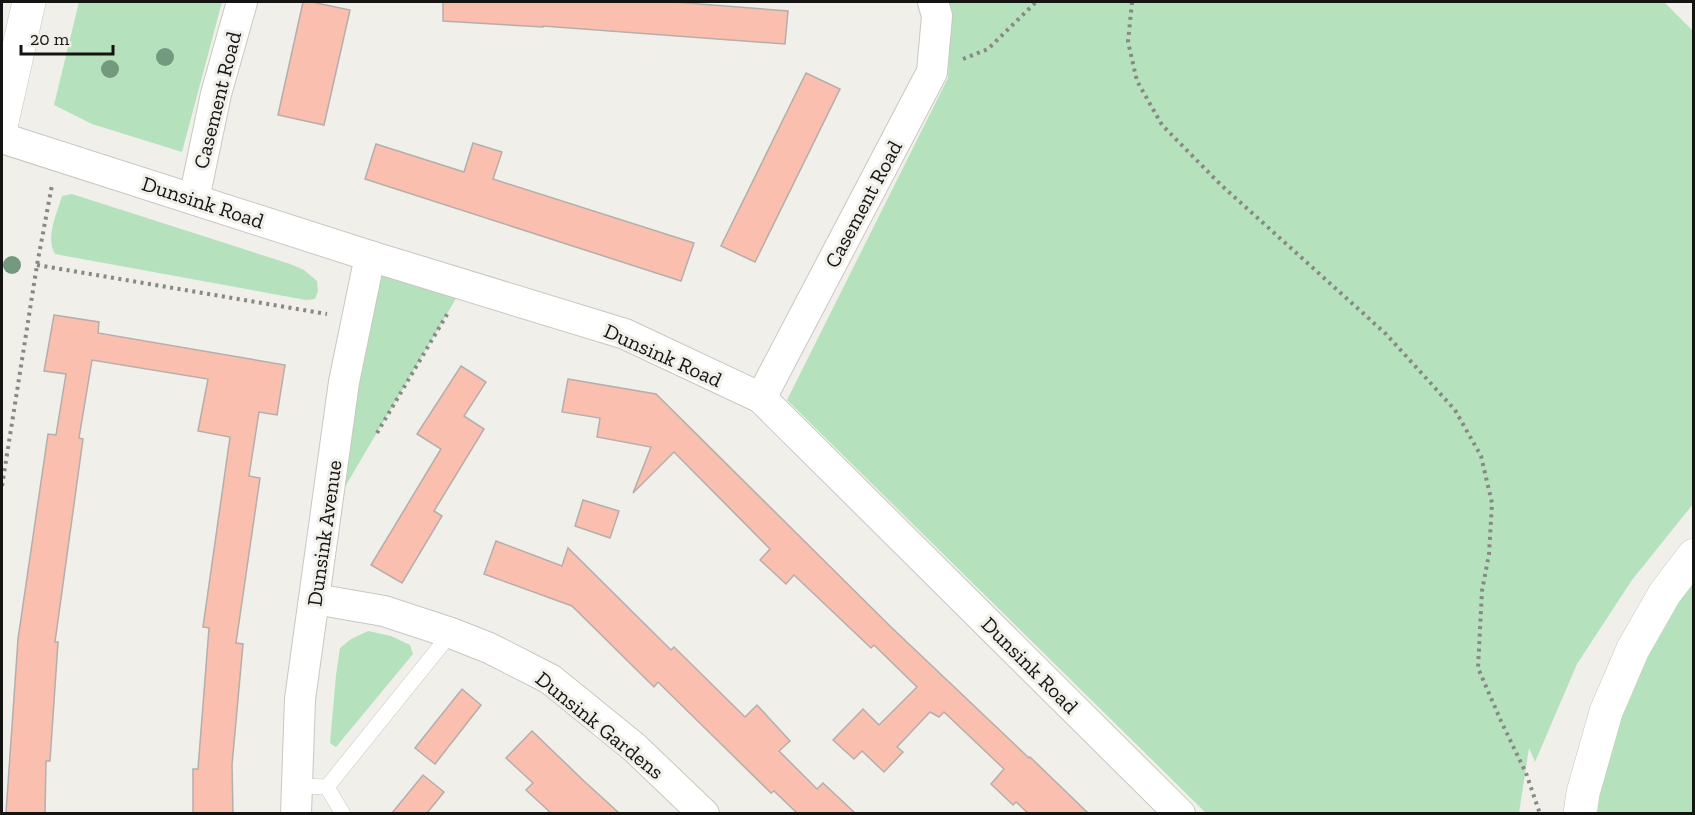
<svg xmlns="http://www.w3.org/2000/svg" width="1695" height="815" viewBox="0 0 1695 815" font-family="'Zilla Slab',serif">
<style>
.green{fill:#b5e2bd}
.building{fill:#fabfae;stroke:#b4aeac;stroke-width:1.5}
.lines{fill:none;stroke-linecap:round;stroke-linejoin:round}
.service-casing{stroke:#c9c7c2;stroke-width:16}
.minor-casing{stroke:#c9c7c2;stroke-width:32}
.tertiary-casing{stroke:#c9c7c2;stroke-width:34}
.path{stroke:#898884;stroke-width:4;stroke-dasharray:3 4.5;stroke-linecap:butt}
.service{stroke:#fff;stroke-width:15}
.minor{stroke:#fff;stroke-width:30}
.tertiary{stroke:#fff;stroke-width:33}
.tree{fill:#739a7e}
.labels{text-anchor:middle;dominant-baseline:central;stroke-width:6;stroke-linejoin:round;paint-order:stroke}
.street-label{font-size:21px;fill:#141412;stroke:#f1efe9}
</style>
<rect width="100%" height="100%" fill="#f1efe9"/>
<!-- green -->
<g class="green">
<polygon points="79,2 222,2 182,152 92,124 54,105"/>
<polygon points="946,2 1664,2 1693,31 1693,504 1632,580 1577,664 1535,762 1529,748 1519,813 1206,813 787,400 948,78 951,20"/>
<path d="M72 194 290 264 304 270 317 281 318 291 315 299 306 300 55 254C45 238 57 213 62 196Z"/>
<polygon points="370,256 464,285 326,519"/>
<polygon points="1693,556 1693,813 1580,814 1587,779"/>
<polygon points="368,631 391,636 410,645 413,654 336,747 330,743 336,675 340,648 351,639"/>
</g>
<!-- building -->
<g class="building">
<polygon points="303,2 312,2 350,10 324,125 278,115"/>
<polygon points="443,2 674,2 788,11 785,44 543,26 543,27 443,21"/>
<polygon points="806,73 840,89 755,262 721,246"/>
<polygon points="473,143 502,152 493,179 694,243 681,281 365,179 376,144 464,172"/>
<polygon points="54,315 99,322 98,333 285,365 277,415 259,412 249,476 260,478 236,643 243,644 232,765 233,813 193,813 193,769 198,769 209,628 203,627 230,437 198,431 208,379 92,360 79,438 83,439 55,642 58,642 50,761 46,761 45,813 6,813 18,639 48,434 56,435 66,374 44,371"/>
<polygon points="461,366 486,382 464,416 484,429 434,511 442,516 402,583 371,565 441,449 417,434"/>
<polygon points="568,379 656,394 891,627 1029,758 1030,757 1088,813 1028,813 1016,802 1013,805 991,784 1004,769 944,712 939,717 930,712 897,747 903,752 884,772 862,751 854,759 833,740 863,709 879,725 917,687 874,645 871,648 794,575 786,584 760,560 770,549 674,452 633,493 651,447 597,437 600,418 562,412"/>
<polygon points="583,500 619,511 610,538 575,526"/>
<polygon points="496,541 562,566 568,548 671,650 674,647 745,717 757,705 790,741 779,751 817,789 823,783 855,813 794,813 796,812 774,791 771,793 658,682 654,687 572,606 484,574"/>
<polygon points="462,689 481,705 435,764 415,748"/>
<polygon points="532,731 584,781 619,813 551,813 526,790 533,783 506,758"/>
<polygon points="423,775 444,792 427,813 392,813"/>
</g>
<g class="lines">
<!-- service casing -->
<g class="service-casing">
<g id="service">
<polyline points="297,786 327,787 451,633"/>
<polyline points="327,787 343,814"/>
</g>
</g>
<!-- minor casing -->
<g class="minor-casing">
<g id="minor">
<polyline points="2,138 370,256 625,334 761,398 1180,814"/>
<polyline points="194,199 216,94 242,2"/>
<polyline points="761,398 932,72 937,16 933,2"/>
<polyline points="315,599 384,611 451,633 489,648 550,679 635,748 704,814"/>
<polyline points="296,814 300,699 344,382 370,256"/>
</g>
</g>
<!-- tertiary casing -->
<g class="tertiary-casing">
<g id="tertiary">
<polyline points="2,122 29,2"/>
<polyline points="1580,814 1583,793 1606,712 1633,649 1665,593 1694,555"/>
</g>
</g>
<!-- path -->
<g class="path">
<polyline points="1132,2 1128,42 1137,81 1162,125 1220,184 1386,334 1455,410 1481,456 1492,503 1489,554 1482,591 1478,668 1501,721 1526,773 1540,814"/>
<polyline points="963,59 988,49 1036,2"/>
<polyline points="37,265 327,314"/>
<polyline points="377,433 449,311"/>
<polyline points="2,486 37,265 52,185"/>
</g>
<!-- service -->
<use href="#service" class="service"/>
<!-- minor -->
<use href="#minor" class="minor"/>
<!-- tertiary -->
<use href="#tertiary" class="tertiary"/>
</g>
<!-- trees -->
<g class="tree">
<circle cx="165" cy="57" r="9"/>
<circle cx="110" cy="69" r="9"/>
<circle cx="12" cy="265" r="9"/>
</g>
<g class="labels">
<!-- street labels -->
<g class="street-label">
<text transform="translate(217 100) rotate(-76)">Casement Road</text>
<text transform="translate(203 202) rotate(18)">Dunsink Road</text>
<text transform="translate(863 204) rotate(-62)">Casement Road</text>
<text transform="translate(663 355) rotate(24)">Dunsink Road</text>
<text transform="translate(324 533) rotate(-82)">Dunsink Avenue</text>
<text transform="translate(1030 665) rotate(45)">Dunsink Road</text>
<text transform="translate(600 725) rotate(39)">Dunsink Gardens</text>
</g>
</g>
<!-- border -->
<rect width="1695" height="815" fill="none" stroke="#141412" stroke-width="6"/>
<!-- scale -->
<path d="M21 45v9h92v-9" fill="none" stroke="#141412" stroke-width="3"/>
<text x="30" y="45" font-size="18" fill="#141412" stroke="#f1efe9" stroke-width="4.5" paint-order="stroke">20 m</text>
</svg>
